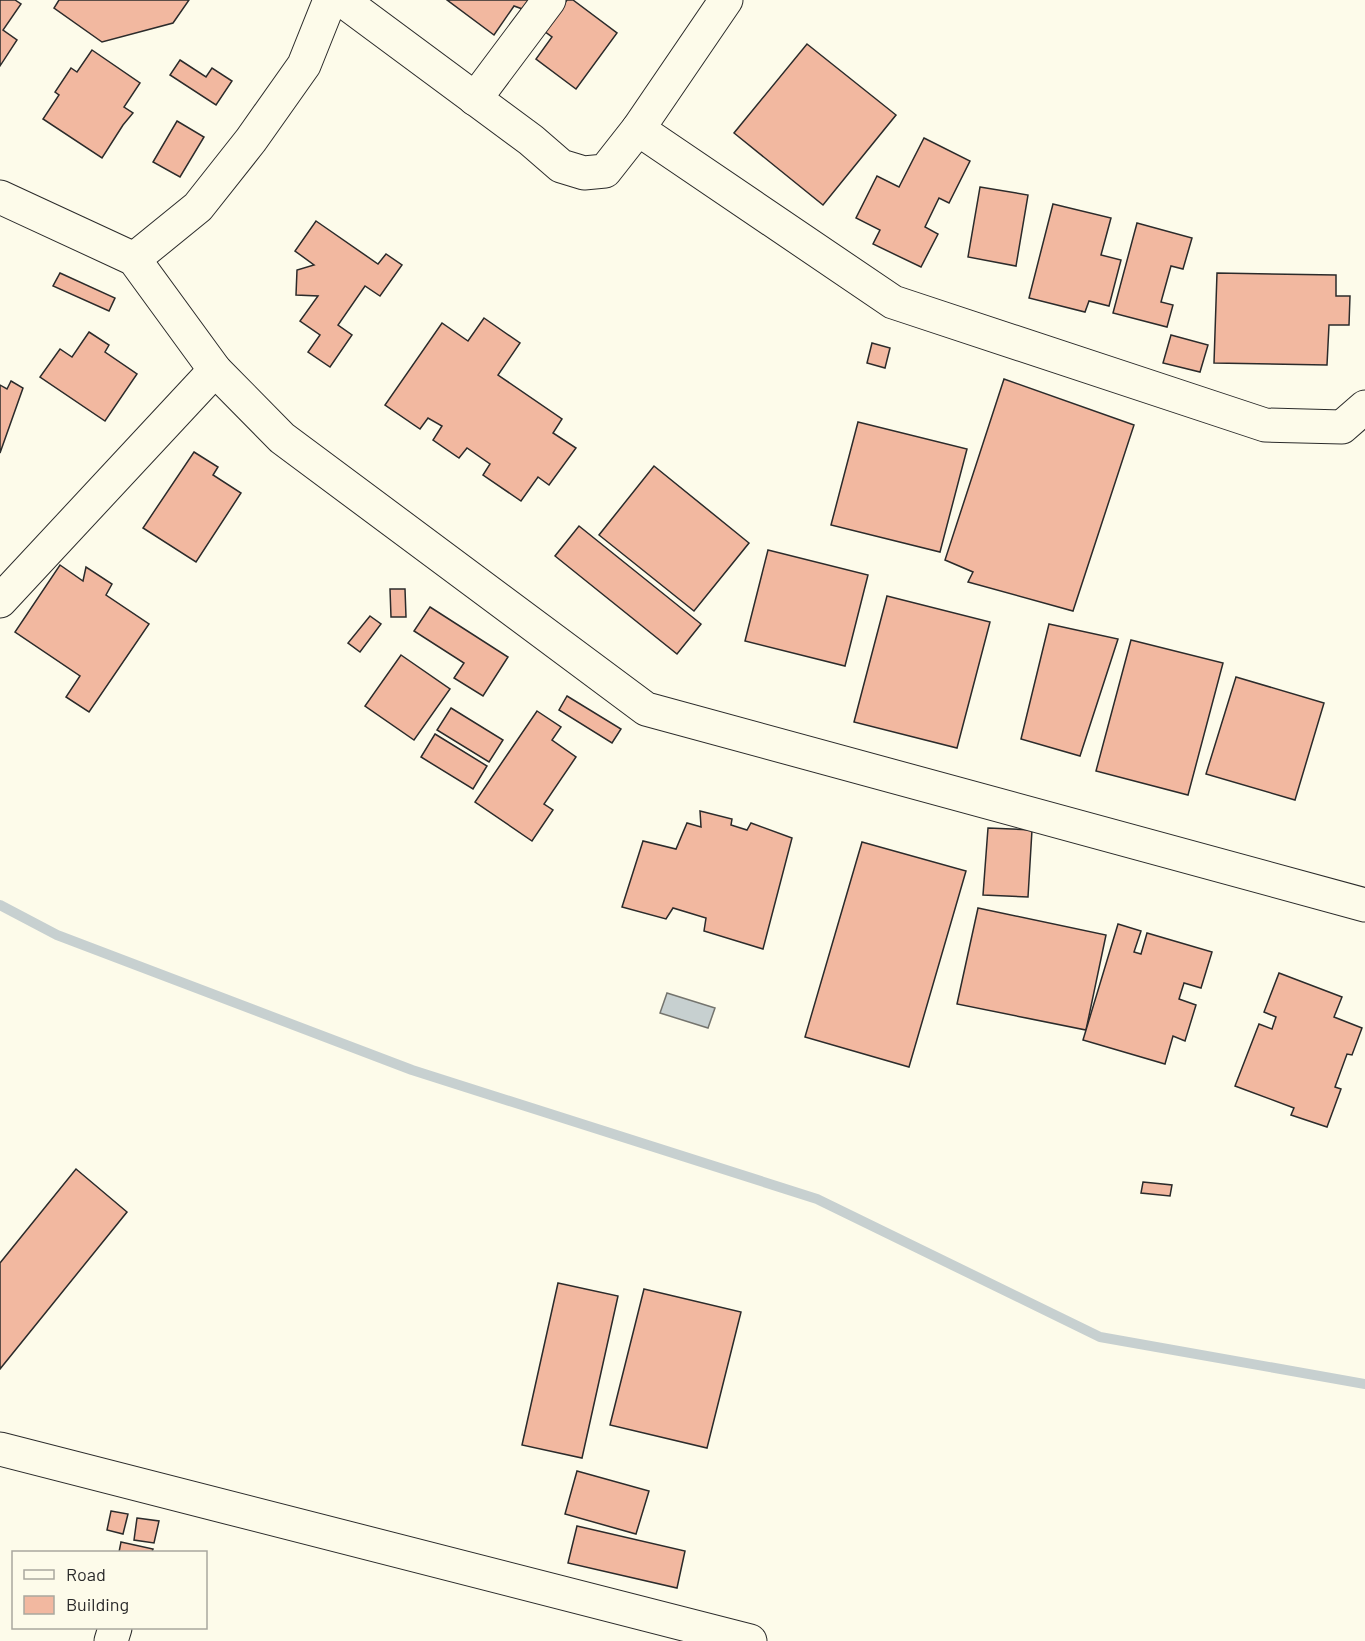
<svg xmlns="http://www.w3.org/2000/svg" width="1365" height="1641" viewBox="0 0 1365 1641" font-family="Barlow,sans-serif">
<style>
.water{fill:#c7d0d0;stroke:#74746e;stroke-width:1.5}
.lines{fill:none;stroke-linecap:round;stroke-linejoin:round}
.stream{stroke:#c7d0d0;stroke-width:10}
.building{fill:#f2b8a0;stroke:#2b2b2b;stroke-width:1.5}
.minor-casing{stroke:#2b2b2b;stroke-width:35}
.minor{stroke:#fdfbea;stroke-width:33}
</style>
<rect width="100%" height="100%" fill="#fdfbea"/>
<!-- water -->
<polygon class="water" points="667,993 715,1008 708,1028 660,1013"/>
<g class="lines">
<!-- stream -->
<polyline class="stream" points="0,905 57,935 412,1070 817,1199 1100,1337 1365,1384"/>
</g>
<!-- building -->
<g class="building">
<polygon points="0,0 15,0 21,4 3,30 17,40 0,66"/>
<polygon points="59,0 189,0 173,23 102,42 54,8"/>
<polygon points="447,0 536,0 528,11 514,6 494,35"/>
<polygon points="567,0 573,0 617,33 576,89 536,59 552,37 544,31"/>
<polygon points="807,44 896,115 823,205 734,133"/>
<polygon points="92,50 140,83 124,107 133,113 123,125 102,158 43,119 59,95 55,92 71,68 77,72"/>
<polygon points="180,60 206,77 212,68 232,81 216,105 170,75"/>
<polygon points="177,121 204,137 180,177 153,162"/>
<polygon points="924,138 970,161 949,203 939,198 925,227 938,234 921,267 873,244 880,230 856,218 877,176 899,187"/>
<polygon points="980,187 1028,195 1016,266 968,257"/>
<polygon points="1053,204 1111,218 1101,255 1121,260 1109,306 1089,301 1085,312 1029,298"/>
<polygon points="316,221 378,264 386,254 402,265 380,296 365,286 338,325 352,335 330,367 308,352 320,335 300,321 318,296 296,295 297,270 314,265 295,251"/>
<polygon points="1137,223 1192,238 1183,269 1171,266 1161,302 1173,305 1167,327 1113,313"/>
<polygon points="60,273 115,298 109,311 53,286"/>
<polygon points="1217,273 1336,275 1336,296 1350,296 1349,325 1329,325 1327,365 1214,363"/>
<polygon points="484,318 520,343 498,375 562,419 553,433 576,448 549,485 538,477 521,501 483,475 490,464 467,448 459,458 433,440 442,426 428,418 420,429 385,405 442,323 468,341"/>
<polygon points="89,332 109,345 105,352 137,374 105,421 40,377 60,349 72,357"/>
<polygon points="1171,335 1208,345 1200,372 1163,363"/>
<polygon points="872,343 890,348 885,368 867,363"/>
<polygon points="1004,379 1134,425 1073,611 968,582 973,572 945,560"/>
<polygon points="11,381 23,388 0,453 0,385 7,389"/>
<polygon points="858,422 967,449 940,552 831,525"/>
<polygon points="194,452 218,467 213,475 241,493 196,562 143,528"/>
<polygon points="654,466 749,543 694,611 599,535"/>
<polygon points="579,526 701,624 677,654 555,556"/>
<polygon points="768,550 868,575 845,666 745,641"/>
<polygon points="60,565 83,581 86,567 112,584 106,595 149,624 89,712 66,697 80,676 15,632"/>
<polygon points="390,589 405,589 406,617 391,617"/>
<polygon points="887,596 990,622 957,748 854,722"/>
<polygon points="430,607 508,657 483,696 454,678 464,663 414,631"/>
<polygon points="370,616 381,624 360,652 348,643"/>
<polygon points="1049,624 1118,639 1080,756 1021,739"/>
<polygon points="1131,640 1223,663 1188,795 1096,771"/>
<polygon points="401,655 450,689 414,740 365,706"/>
<polygon points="1236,677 1324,703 1295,800 1206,774"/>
<polygon points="567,696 621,729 612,743 559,710"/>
<polygon points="451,708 503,740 489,762 437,730"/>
<polygon points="537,711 561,727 552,740 576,757 544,804 553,810 532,841 475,802"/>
<polygon points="435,734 487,766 473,789 421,757"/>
<polygon points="700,811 732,819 731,825 747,830 751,823 792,838 763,949 704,931 706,918 673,908 666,919 622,907 643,841 676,849 687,823 701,827"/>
<polygon points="988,828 1032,830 1028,897 983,895"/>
<polygon points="862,842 966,871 909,1067 805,1037"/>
<polygon points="978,908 1106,935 1086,1030 957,1004"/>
<polygon points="1118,924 1141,931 1134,952 1141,954 1147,933 1212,952 1201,988 1184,983 1179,999 1196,1005 1185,1041 1173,1036 1165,1064 1083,1040"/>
<polygon points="1279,973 1342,997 1334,1017 1362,1028 1352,1055 1347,1054 1335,1087 1341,1089 1327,1127 1291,1115 1294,1108 1235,1086 1259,1024 1272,1029 1276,1017 1264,1012"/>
<polygon points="76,1169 127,1212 0,1369 0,1263"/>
<polygon points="1143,1182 1172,1185 1170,1196 1141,1193"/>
<polygon points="558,1283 618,1296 582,1458 522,1445"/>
<polygon points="644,1289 741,1312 707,1448 610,1425"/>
<polygon points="577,1471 649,1491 636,1534 565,1514"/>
<polygon points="111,1511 128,1514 123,1534 107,1530"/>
<polygon points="137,1518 159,1521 154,1543 134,1540"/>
<polygon points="577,1526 685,1551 677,1588 568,1563"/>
<polygon points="121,1542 153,1549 152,1552 119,1552"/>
</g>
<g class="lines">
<!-- minor casing -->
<g class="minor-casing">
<g id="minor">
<polyline points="342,0 531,140 561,166 584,173 605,171 638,129 726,0"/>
<polyline points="475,99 549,0"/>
<polyline points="638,129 893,302 1265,425 1342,427 1365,407"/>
<polyline points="0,197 134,259 215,370 282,438 646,709 1365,905"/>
<polyline points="134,259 198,207 251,140 304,65 330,0"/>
<polyline points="0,601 215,370"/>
<polyline points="0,1449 750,1641"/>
<polyline points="111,1641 115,1628"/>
</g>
</g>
<!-- minor -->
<use href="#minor" class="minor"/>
</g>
<!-- legend -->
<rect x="12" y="1551" width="195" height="78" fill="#fdfbea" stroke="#a9a89e" stroke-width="1.5"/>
<rect x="24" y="1570" width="30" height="9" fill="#fdfbea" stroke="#a9a89e" stroke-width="1.5"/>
<text x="66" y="1581" font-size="18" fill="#2b2b2b">Road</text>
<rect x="24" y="1596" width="30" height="18" fill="#f2b8a0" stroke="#a9a89e" stroke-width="1.5"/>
<text x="66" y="1611" font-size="18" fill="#2b2b2b">Building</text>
</svg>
